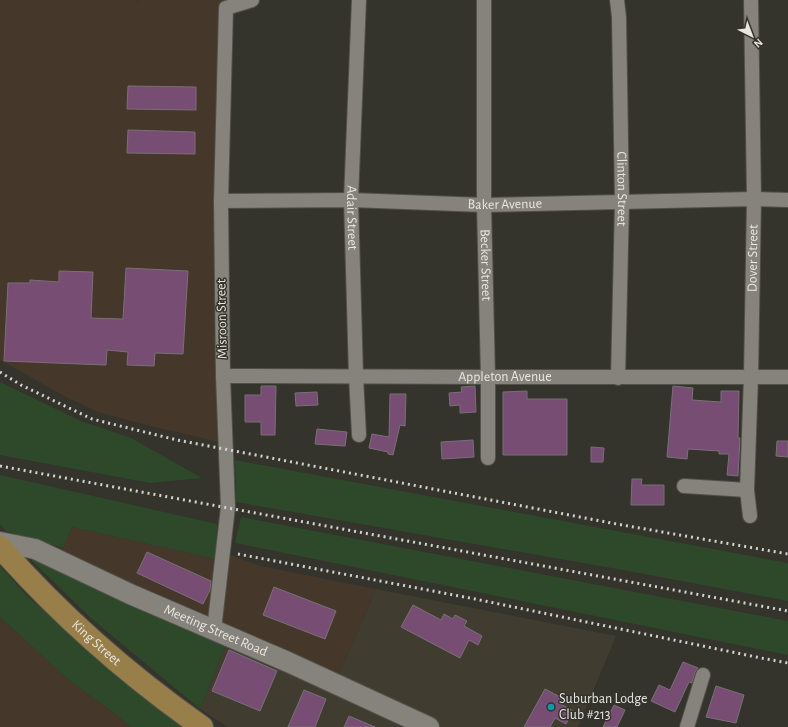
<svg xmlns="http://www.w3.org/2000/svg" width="788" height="727" viewBox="0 0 788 727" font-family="'Alegreya Sans',sans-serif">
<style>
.built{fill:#403d30}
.industrial{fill:#45372a}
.green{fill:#2d492a}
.building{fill:#774d74;stroke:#787177}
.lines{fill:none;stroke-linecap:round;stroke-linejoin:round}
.street-casing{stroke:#515049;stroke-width:16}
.secondary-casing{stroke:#515049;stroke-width:22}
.primary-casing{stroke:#515049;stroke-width:24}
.street{stroke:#85837b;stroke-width:14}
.secondary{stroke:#85837b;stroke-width:20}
.primary{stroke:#987f4a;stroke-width:22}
.rail{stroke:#d3d2cd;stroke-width:3;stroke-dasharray:2 4;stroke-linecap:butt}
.culture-dot{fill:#0f9aa8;stroke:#34332c;stroke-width:1.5}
.labels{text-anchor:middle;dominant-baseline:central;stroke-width:3;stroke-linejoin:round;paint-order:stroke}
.street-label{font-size:14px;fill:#e7e6e1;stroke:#34332c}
.poi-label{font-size:14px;fill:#e7e6e1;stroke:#34332c;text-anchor:start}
</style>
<rect width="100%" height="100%" fill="#34332c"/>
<!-- built -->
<polygon class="built" points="376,589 616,636 578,727 228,727 200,709 229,636 335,683"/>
<!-- industrial -->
<g class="industrial">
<polygon points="0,0 137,0 137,3 138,0 252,0 226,9 223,443 150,426 98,412 66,397 0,360"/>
<polygon points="72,527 221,560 222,552 261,566 376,589 335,683 58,560"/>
<polygon points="0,617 69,680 121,718 131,727 0,727"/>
</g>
<!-- green -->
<g class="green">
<polygon points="0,382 81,421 131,438 202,478 150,483 0,455"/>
<polygon points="235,460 788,563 788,601 623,570 236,502"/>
<polygon points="0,475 217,524 216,559 72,527 63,548 6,531 0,524"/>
<polygon points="241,517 788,621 788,655 235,543"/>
<polygon points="30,559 57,569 227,641 200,709 93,620"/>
<polygon points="0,566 28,597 140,692 189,727 131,727 121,718 69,680 0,617"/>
</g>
<!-- building -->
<g class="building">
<polygon points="128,86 196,87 196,110 127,109"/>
<polygon points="128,130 195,132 195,154 127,153"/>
<polygon points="126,268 188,271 183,354 155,353 154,366 127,365 128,352 107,350 106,365 4,361 8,283 30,283 30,280 59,282 59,271 93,272 91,318 123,319"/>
<polygon points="261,386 276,386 275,435 261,435 261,422 245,422 245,395 261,395"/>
<polygon points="475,386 476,412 460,413 460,405 450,406 449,393 462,392 461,387"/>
<polygon points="673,386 693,388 692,400 721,402 721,391 739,391 738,438 740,438 738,476 727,475 729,454 719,454 719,451 688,449 687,459 667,457"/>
<polygon points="527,391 527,399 567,399 567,455 503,455 503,392"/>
<polygon points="317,392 318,405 296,406 295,393"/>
<polygon points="390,394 406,394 405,426 400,425 393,455 388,454 388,452 369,448 372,434 389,437"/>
<polygon points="317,429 347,432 345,446 315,444"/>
<polygon points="473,440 474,457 442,459 441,442"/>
<polygon points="777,441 788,441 788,457 776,456"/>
<polygon points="591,447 604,448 603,462 591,462"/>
<polygon points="632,479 642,479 641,485 664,485 664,505 631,505"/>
<polygon points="147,552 211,581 210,590 203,604 137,573"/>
<polygon points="274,587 336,611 325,639 263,615"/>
<polygon points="413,605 441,620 444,614 453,619 455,615 467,621 464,626 482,636 478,645 469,640 460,658 401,627"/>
<polygon points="229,650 277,671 260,711 212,691"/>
<polygon points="683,662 698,668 695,672 692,683 689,682 675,712 651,701 659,685 670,690"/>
<polygon points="716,686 744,695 736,723 706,717"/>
<polygon points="545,689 562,698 559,703 573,711 566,724 555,718 550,727 524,727"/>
<polygon points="304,690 326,699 315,727 288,727"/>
<polygon points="614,705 625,710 617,727 603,727"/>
<polygon points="349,716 375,727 344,727"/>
</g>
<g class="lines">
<!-- street casing -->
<g class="street-casing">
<g id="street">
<path id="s1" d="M359 0 351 200 356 376 359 435"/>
<path id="s2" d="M484 0V205L488 377V458"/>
<path id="s3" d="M617 0 619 17 622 203 618 378"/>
<path id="s4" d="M221 201 351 200 484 205 754 199 788 200"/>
<path id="s5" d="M223 376 488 377H788"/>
<polyline points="684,486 747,490"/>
<path id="s6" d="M750 516 747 490 751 377 754 199 751 0"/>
<polyline points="214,630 228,507 223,376 221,201 226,8 252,0"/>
<polyline points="687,727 703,675"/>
</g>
</g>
<!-- secondary casing -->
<g class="secondary-casing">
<g id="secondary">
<path id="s7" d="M0 542 35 549 130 594 288 662 429 727"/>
</g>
</g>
<!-- primary casing -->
<g class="primary-casing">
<g id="primary">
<path id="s8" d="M0 547C60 615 128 675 202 727"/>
</g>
</g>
<!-- street -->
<use href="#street" class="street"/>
<!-- secondary -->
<use href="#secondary" class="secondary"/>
<!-- primary -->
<use href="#primary" class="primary"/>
<!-- rail -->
<g class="rail">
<polyline points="0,372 21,385 92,419 177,440 611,523 788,554"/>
<polyline points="0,466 788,611"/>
<polyline points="238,554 475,599 761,658 788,663"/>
</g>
</g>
<!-- markers -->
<circle class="culture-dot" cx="551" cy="707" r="4"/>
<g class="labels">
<!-- street labels -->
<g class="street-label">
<text stroke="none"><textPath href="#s3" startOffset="189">Clinton Street</textPath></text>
<text stroke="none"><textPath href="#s4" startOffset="284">Baker Avenue</textPath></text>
<text stroke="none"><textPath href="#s1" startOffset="218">Adair Street</textPath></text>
<text stroke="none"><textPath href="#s6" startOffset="258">Dover Street</textPath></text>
<text stroke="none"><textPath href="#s2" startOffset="265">Becker Street</textPath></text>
<text transform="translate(222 319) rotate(-91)">Misroon Street</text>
<text stroke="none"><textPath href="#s5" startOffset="282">Appleton Avenue</textPath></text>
<text stroke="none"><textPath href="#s7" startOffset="234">Meeting Street Road</textPath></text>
<text stroke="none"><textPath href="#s8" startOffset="136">King Street</textPath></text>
</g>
<!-- poi labels -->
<g class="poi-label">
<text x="559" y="699">Suburban Lodge<tspan x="559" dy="16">Club #213</tspan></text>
</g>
</g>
<!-- north arrow -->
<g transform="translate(752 36) rotate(138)" stroke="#34332c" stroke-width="3" paint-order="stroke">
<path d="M0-3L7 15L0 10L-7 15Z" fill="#e7e6e1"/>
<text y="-6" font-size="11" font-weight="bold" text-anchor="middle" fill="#e7e6e1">N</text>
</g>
</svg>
